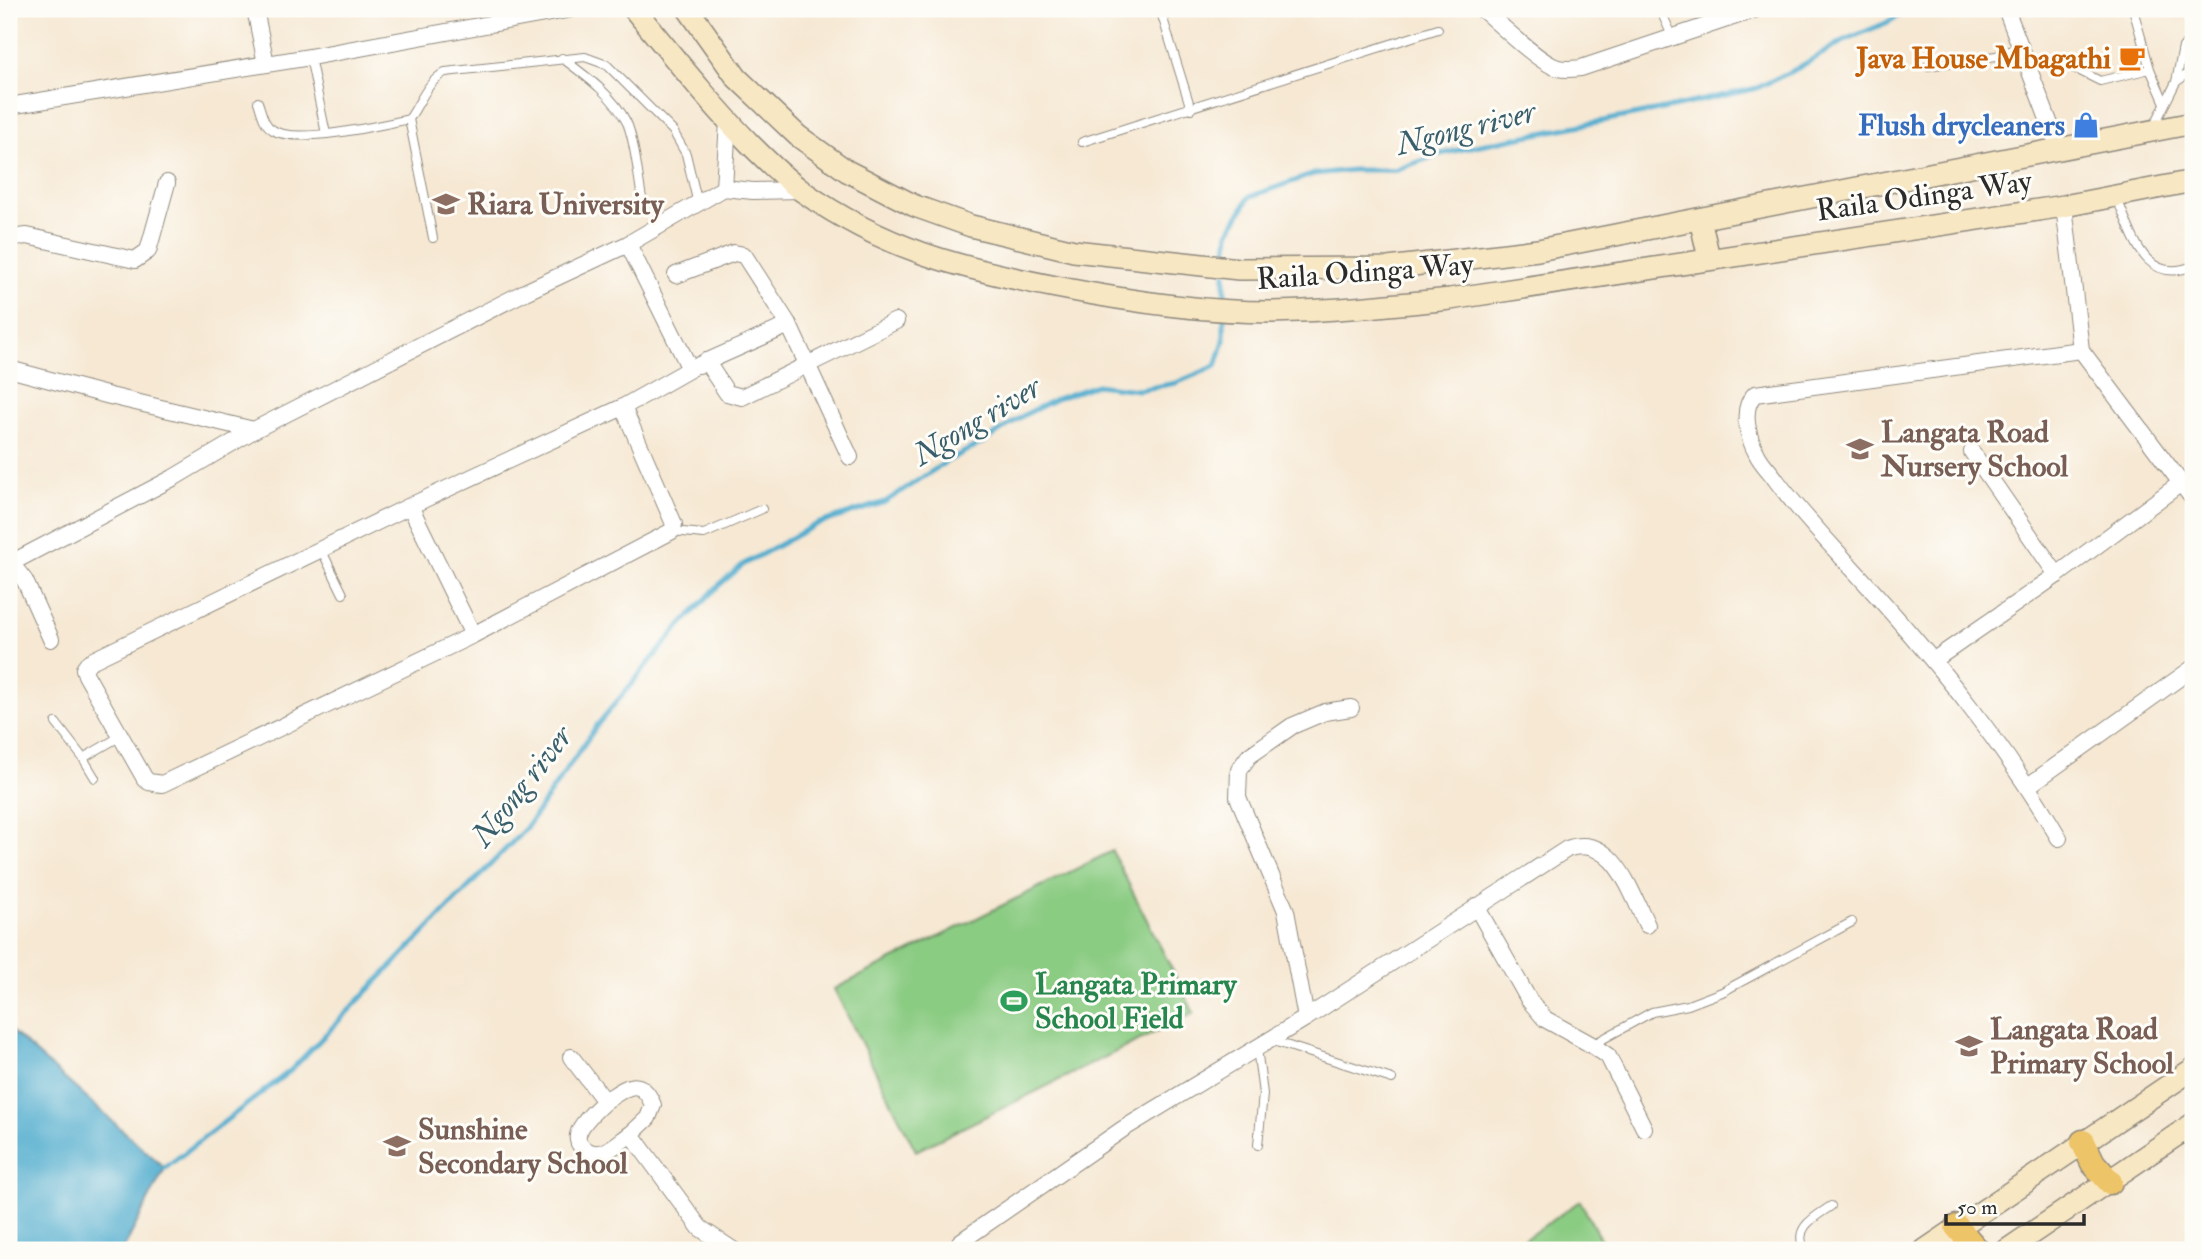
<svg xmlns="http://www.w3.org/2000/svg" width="2202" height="1259" viewBox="0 0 2202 1259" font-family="'IM FELL Double Pica',serif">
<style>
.green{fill:#8bcc83;stroke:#5b7c57;stroke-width:2}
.water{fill:#50acce;stroke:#3e6c7c;stroke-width:2}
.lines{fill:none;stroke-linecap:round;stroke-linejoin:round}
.stream{stroke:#50acce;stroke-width:5}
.service-casing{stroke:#908a7f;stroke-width:10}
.minor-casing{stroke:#908a7f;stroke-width:18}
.secondary-casing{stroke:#908a7f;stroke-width:24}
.primary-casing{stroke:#908a7f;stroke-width:27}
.service{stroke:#fff;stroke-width:8}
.minor{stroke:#fff;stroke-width:16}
.secondary{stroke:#f8e7c3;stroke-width:21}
.primary{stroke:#eec469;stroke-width:24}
.labels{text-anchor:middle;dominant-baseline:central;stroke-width:6;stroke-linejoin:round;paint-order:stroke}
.food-label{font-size:30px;font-weight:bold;fill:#c56008;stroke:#fdfcf7;text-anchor:end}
.shop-label{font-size:30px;font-weight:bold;fill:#366cbe;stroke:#fdfcf7;text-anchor:end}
.street-label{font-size:30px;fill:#2b2b2b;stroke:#fdfcf7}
.education-label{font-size:30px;font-weight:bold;fill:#785e54;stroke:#fdfcf7;text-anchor:start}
.leisure-label{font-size:30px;font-weight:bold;fill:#27864d;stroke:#fdfcf7;text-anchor:start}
.water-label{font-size:32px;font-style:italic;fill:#3a5f6c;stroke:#fdfcf7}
</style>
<rect width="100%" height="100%" fill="#fdfcf7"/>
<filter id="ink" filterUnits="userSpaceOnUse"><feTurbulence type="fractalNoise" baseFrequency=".0143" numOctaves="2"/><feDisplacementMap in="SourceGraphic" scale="14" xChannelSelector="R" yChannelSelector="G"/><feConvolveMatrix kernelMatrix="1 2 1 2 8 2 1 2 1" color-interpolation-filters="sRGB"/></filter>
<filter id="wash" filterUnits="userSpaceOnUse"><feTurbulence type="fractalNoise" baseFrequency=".00686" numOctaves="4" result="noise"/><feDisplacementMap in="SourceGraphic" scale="28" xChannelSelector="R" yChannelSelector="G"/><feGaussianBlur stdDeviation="1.57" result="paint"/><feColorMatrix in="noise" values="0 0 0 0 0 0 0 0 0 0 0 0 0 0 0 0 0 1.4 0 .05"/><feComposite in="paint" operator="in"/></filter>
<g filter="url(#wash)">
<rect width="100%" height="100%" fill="#f6e8d3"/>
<!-- green -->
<g class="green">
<polygon points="1112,851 1194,1013 916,1151 834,989"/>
<polygon points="1580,1201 1606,1250 1509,1250"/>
</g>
<!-- water -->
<polygon class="water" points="9,1029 165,1168 123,1250 9,1250"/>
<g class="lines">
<!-- stream -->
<g class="stream">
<polyline points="1226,263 1229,233 1249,197 1314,174 1352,170 1395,170 1441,154 1480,145 1659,110 1757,88 1798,68 1845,40 1886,23 1910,9"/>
<polyline points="1225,305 1225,273"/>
<polyline points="165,1168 291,1070 526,828 598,724 679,627 718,586 744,564 817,524 885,502 949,460 987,440 1024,415 1056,399 1096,385 1138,390 1176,383 1216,366 1224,341 1224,315"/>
</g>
</g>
</g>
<g filter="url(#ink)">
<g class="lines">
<!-- service casing -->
<g class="service-casing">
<g id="service">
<polyline points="1160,9 1191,109"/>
<polyline points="1660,9 1673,38"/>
<polyline points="2133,9 2150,69 2164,101"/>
<polyline points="310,57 326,134"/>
<path d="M562 58C586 76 613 95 627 123 635 141 638 177 642 198"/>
<polyline points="1928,66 1996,56 2021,47"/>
<polyline points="2074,68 2100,81 2150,69"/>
<polyline points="2176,82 2183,47 2193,37"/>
<path d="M258 102C262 113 263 124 273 130 295 145 382 125 409 119 421 102 426 83 445 72L585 57 607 65 673 131 686 154 698 204"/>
<polyline points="409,119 433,238"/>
<polyline points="2153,128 2176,82 2193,70"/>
<polyline points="1082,142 1438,29"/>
<path d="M2117 199C2133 234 2143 286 2193 266"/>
<polyline points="672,531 704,534 762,509"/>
<polyline points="321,549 343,594"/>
<polyline points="56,723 83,758 95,778"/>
<polyline points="83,758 121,736"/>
<polyline points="1270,1040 1392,1079"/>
<polyline points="1592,1045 1652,1012 1688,1005 1722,992 1852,922"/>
<polyline points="1257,1048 1263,1094 1258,1145"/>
<path d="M1805 1250C1792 1228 1815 1217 1831 1206"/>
</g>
</g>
<!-- minor casing -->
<g class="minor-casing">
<g id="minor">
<polyline points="255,9 266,64"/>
<path d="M1482 9C1499 23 1539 63 1558 68 1566 70 1573 69 1581 68L1757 9"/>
<polyline points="2006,9 2059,148"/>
<polyline points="9,106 310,57 572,9"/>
<polyline points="724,188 728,121"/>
<polyline points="2064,206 2081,350 2193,499"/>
<polyline points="9,238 27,236 135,260 148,251 167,183"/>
<polyline points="676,275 734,253 744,255 789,325 850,457"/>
<polyline points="706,361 727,393 742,397 896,321"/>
<polyline points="699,365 789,325"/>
<polyline points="9,369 110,396 254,430"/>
<polyline points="1972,452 2057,575"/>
<polyline points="410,506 473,635 162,784 149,782 145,779 86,675 84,669 89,662 410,506 623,407 690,369 628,244"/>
<polyline points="11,563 25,581 51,639"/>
<polyline points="9,564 173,478 254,430 525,292 628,244 724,188 753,191 800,190"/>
<polyline points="473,635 672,531 674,524 623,407"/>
<polyline points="1934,660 2057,575 2181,483"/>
<polyline points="2028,786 2193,668"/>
<path d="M2059 838C2006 747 1940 666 1870 588 1838 552 1804 518 1776 480 1770 471 1761 463 1757 454 1748 438 1740 408 1755 394L2081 350"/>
<polyline points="1476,906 1529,1000 1545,1019 1592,1045 1608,1056 1644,1128"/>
<polyline points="1306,1018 1286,911 1238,797 1239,770 1249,756 1292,726 1325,712 1351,708"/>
<path d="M571 1057 605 1101C594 1112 563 1137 586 1150 591 1153 598 1154 603 1152 613 1149 623 1139 631 1134L700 1228 733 1250"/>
<path d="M605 1101C626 1088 640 1074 653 1105L648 1118 631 1134"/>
<path d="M965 1250 960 1242 1123 1129 1306 1018 1567 849C1613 832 1631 893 1647 925"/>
</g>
</g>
<!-- secondary casing -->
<g class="secondary-casing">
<g id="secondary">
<path d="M634 9C672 55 709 102 751 145 767 161 784 178 802 191 884 249 959 268 1056 287 1127 301 1199 312 1271 312 1331 311 1391 305 1450 299L2064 206 2193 181"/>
<polyline points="688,9 737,78 798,136 847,171 915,206 971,226 1074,251 1239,269 1388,268 1538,250 2193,123"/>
<polyline points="1700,219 1709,258"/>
<polyline points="1925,1250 2193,1069"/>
<polyline points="2007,1250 2193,1124"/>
</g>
</g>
<!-- primary casing -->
<g class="primary-casing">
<g id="primary">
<polyline points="2083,1142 2093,1163 2110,1182"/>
<polyline points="1957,1227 1977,1250"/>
</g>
</g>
<!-- service -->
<use href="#service" class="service"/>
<!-- minor -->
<use href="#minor" class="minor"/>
<!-- secondary -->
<use href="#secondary" class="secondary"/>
<!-- primary -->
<use href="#primary" class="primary"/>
</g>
</g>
<!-- icons -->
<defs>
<g id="cafe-bare" transform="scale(2.1)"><path d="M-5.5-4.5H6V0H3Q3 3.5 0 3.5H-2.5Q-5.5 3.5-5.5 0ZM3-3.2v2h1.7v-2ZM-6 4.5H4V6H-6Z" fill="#e8710a" stroke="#fdfcf7" stroke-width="2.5" paint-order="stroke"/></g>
<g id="shop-bare" transform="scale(2.1)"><path d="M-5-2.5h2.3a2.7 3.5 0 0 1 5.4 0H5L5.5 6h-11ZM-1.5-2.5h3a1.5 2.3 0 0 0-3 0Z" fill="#3f7fe0" stroke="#fdfcf7" stroke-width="2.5" paint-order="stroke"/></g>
<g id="university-bare" transform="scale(2.1)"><path d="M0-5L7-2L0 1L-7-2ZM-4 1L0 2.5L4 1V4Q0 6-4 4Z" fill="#8d6e63" stroke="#fdfcf7" stroke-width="2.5" paint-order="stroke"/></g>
<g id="school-bare" transform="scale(2.1)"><path d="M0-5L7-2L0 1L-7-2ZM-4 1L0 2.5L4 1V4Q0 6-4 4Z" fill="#8d6e63" stroke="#fdfcf7" stroke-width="2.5" paint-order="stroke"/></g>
<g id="stadium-bare" transform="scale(2.1)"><path d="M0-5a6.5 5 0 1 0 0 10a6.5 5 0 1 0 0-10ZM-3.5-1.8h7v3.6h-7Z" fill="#2e9e5b" stroke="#fdfcf7" stroke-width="2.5" paint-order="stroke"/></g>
</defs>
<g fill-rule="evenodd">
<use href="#cafe-bare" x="2132" y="58"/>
<use href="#shop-bare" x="2086" y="125"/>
<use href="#university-bare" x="446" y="204"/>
<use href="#school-bare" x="1860" y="449"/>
<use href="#stadium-bare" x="1014" y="1001"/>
<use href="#school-bare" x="1969" y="1046"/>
<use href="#school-bare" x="397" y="1146"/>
</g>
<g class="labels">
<!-- food labels -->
<g class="food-label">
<text x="2111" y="58">Java House Mbagathi</text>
</g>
<!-- shop labels -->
<g class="shop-label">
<text x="2065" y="125">Flush drycleaners</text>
</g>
<!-- street labels -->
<g class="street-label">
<text transform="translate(1924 196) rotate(-8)">Raila Odinga Way</text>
<text transform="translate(1365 272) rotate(-4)">Raila Odinga Way</text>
</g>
<!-- education labels -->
<g class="education-label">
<text x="467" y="204">Riara University</text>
<text x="1881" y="432">Langata Road<tspan x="1881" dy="34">Nursery School</tspan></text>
<text x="1990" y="1029">Langata Road<tspan x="1990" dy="34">Primary School</tspan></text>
<text x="418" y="1129">Sunshine<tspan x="418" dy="34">Secondary School</tspan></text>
</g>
<!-- leisure labels -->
<g class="leisure-label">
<text x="1035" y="984">Langata Primary<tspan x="1035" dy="34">School Field</tspan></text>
</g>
<!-- water labels -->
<g class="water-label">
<text transform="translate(1466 128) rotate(-14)">Ngong river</text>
<text transform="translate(977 421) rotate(-31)">Ngong river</text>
<text transform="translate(522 786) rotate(-52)">Ngong river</text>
</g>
</g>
<!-- margin -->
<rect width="2202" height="1259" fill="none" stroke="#fdfcf7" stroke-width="35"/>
<!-- scale -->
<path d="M1946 1214v10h138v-10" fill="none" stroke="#2b2b2b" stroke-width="3.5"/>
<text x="1957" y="1214" font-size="21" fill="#2b2b2b" stroke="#fdfcf7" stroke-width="5" paint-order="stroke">50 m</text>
</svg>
